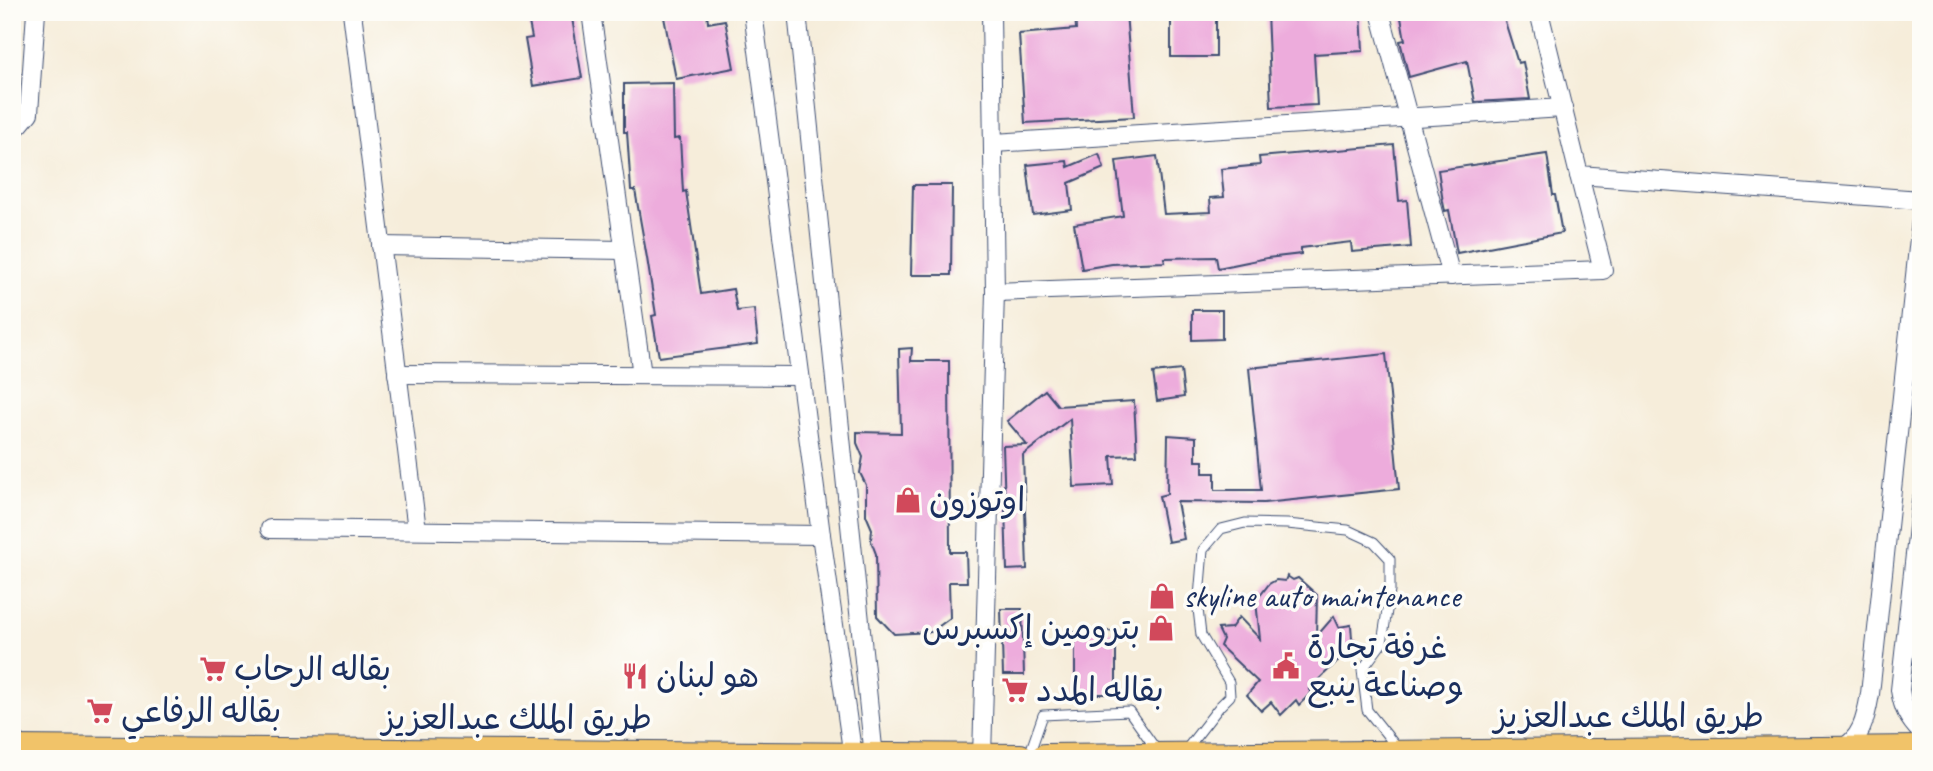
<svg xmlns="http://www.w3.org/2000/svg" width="1933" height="771" viewBox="0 0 1933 771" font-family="Caveat,'Playpen Sans Arabic',sans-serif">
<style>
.building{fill:#edacdc}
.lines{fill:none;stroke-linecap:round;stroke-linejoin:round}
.service-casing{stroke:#3c4c71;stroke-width:11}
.minor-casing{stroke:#3c4c71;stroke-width:20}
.trunk-casing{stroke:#3c4c71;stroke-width:32}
.service{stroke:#fff;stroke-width:9}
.minor{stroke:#fff;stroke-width:18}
.trunk{stroke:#f1c369;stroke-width:30}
.labels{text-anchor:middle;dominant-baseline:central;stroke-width:7;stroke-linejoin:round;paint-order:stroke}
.poi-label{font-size:33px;fill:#1b2f5e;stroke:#fdfcf7;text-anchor:start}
.street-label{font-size:33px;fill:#1b2f5e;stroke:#fdfcf7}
</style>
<rect width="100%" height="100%" fill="#fdfcf7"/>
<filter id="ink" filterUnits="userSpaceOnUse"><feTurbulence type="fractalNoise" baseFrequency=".0143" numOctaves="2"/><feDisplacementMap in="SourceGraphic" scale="14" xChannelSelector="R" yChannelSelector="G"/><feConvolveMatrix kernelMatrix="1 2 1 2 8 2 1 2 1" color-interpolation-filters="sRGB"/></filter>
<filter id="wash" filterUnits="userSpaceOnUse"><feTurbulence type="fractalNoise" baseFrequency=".00686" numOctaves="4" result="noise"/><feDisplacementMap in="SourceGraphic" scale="28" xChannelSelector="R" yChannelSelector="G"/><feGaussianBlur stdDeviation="1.57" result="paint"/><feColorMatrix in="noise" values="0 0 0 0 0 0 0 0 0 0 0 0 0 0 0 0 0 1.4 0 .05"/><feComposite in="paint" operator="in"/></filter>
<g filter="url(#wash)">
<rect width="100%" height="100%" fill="#f6edda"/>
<g id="blocks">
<!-- building -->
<g class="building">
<polygon points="527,12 571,12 582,78 533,86 525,39 532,38"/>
<polygon points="663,12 707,12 708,23 725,20 734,68 676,79"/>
<polygon points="1075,12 1126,12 1134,117 1025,123 1019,34 1076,29"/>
<rect x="1171" y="12" width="45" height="45"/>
<polygon points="1267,12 1361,12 1363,51 1314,54 1317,105 1271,107"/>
<polygon points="1400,12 1502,12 1518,63 1523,62 1530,99 1475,102 1467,61 1409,77 1400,41 1405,40"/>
<polygon points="673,83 674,139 680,138 683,192 686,191 701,294 733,289 737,311 754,309 758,344 659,357 652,316 656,315 647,258 635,190 631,190 627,132 624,132 624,84"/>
<polygon points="1394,145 1399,201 1407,200 1411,247 1352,252 1351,242 1301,248 1301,254 1267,258 1218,268 1216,257 1164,258 1165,262 1112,264 1082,269 1074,224 1123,216 1116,161 1157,156 1164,214 1211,212 1210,198 1224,197 1221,169 1260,165 1259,157"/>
<polygon points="1099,154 1104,168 1069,183 1072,210 1033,215 1027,165 1067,161 1068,167"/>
<polygon points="1547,154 1553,195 1555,195 1562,233 1457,253 1449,210 1445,211 1443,202 1438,170"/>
<polygon points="913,185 952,185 951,275 911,275"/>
<polygon points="1192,310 1222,310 1222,339 1192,340"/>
<polygon points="912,348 911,361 949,361 950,552 966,552 967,582 949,582 950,618 931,632 894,634 877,616 876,554 871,541 872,529 866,515 866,485 860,473 863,457 857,443 857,432 901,433 899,349"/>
<polygon points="1386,354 1399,489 1264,503 1177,502 1184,539 1168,542 1159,496 1167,494 1168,435 1196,437 1196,461 1203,461 1203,473 1215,473 1215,490 1261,490 1249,368"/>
<polygon points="1181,370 1184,397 1157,401 1153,373"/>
<polygon points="1045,390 1058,406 1134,401 1137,455 1111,456 1113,485 1074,487 1070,419 1023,455 1027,569 1007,570 1003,446 1027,445 1007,421"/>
<polygon points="1287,576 1293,580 1298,578 1317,595 1316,637 1334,616 1339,627 1351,625 1352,639 1357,642 1309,689 1312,692 1299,705 1296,700 1281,715 1271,702 1261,711 1247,695 1258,682 1220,646 1223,639 1218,629 1231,628 1239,617 1260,639 1256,601 1269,584 1276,580 1285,581"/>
<polygon points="1001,609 1022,609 1024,675 1003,675"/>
<polygon points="1116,631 1116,694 1075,694 1075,632"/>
</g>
</g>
</g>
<g filter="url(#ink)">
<use href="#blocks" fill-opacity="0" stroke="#3c4c71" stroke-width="2"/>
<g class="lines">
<!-- service casing -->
<g class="service-casing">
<g id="service">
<polyline points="1185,751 1220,706 1230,696 1229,682 1201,635 1198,609 1203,550 1221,529 1245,523 1287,524 1348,530 1374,542 1390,559 1390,591 1382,643 1362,670 1367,710 1399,750"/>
<polyline points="1028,758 1043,715 1129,711 1158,752"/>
</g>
</g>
<!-- minor casing -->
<g class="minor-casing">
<g id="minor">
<polyline points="352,12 417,530"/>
<polyline points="591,12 642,375"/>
<polyline points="753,12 821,535 853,757"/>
<polyline points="797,12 874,757"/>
<polyline points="1380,12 1451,276"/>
<polyline points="1539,12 1579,175 1921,200"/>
<polyline points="12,126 19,125 29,113 36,12"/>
<polyline points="994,143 1563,108"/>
<polyline points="381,246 624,250"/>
<polyline points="995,292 1603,270 1579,175"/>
<polyline points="397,374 800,376"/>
<path d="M1921 500 1900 690C1903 708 1908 719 1921 732"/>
<polyline points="270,529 821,535"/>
<polyline points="12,726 15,751"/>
<path d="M1838 750C1862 741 1866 717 1870 694L1921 220"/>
<polyline points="982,757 995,292 991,12"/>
</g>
</g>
<!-- trunk casing -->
<g class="trunk-casing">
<g id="trunk">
<polyline points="12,751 1020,759"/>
<polyline points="1045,759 1921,751"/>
</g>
</g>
<!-- service -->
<use href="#service" class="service"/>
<!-- minor -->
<use href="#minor" class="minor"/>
<!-- trunk -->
<use href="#trunk" class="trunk"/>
</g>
</g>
<!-- icons -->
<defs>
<g id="shop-bare" transform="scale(2.1)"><path d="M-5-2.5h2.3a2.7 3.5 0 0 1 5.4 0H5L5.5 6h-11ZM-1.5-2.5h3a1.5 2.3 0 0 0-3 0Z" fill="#d1495b" stroke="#fdfcf7" stroke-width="2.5" paint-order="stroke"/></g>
<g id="civic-bare" transform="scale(2.1)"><path d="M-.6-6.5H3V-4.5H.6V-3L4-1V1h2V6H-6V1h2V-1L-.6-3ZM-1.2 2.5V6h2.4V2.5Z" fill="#d1495b" stroke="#fdfcf7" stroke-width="2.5" paint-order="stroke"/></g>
<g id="supermarket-bare" transform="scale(2.1)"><path d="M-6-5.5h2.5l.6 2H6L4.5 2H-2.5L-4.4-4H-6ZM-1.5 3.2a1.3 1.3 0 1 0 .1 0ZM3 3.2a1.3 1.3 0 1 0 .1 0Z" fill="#d1495b" stroke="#fdfcf7" stroke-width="2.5" paint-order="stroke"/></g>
<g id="restaurant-bare" transform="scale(2.1)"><path d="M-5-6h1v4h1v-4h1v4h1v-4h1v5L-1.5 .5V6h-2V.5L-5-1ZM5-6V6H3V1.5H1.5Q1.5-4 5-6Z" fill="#d1495b" stroke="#fdfcf7" stroke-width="2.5" paint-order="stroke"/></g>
</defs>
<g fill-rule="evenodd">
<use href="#shop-bare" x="908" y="500"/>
<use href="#shop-bare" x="1162" y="596"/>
<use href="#shop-bare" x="1161" y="628"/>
<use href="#civic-bare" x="1286" y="666"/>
<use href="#supermarket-bare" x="213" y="669"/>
<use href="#restaurant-bare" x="635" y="676"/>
<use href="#supermarket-bare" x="1015" y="690"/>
<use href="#supermarket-bare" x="100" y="711"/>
</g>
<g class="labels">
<!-- poi labels -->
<g class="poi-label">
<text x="929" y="500">اوتوزون</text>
<text x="1183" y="596">skyline auto maintenance</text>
<text x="1140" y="628" text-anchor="end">بترومين إكسبرس</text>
<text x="1307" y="647">غرفة تجارة<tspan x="1307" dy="38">وصناعة ينبع</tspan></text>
<text x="234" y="669">بقاله الرحاب</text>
<text x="656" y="676">هو لبنان</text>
<text x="1036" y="690">بقاله المدد</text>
<text x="121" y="711">بقاله الرفاعي</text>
</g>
<!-- street labels -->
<g class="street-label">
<text x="1629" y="716">طريق الملك عبدالعزيز</text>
<text x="517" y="718">طريق الملك عبدالعزيز</text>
</g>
</g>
<!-- margin -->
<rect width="1933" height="771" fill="none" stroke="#fdfcf7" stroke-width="42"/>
</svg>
